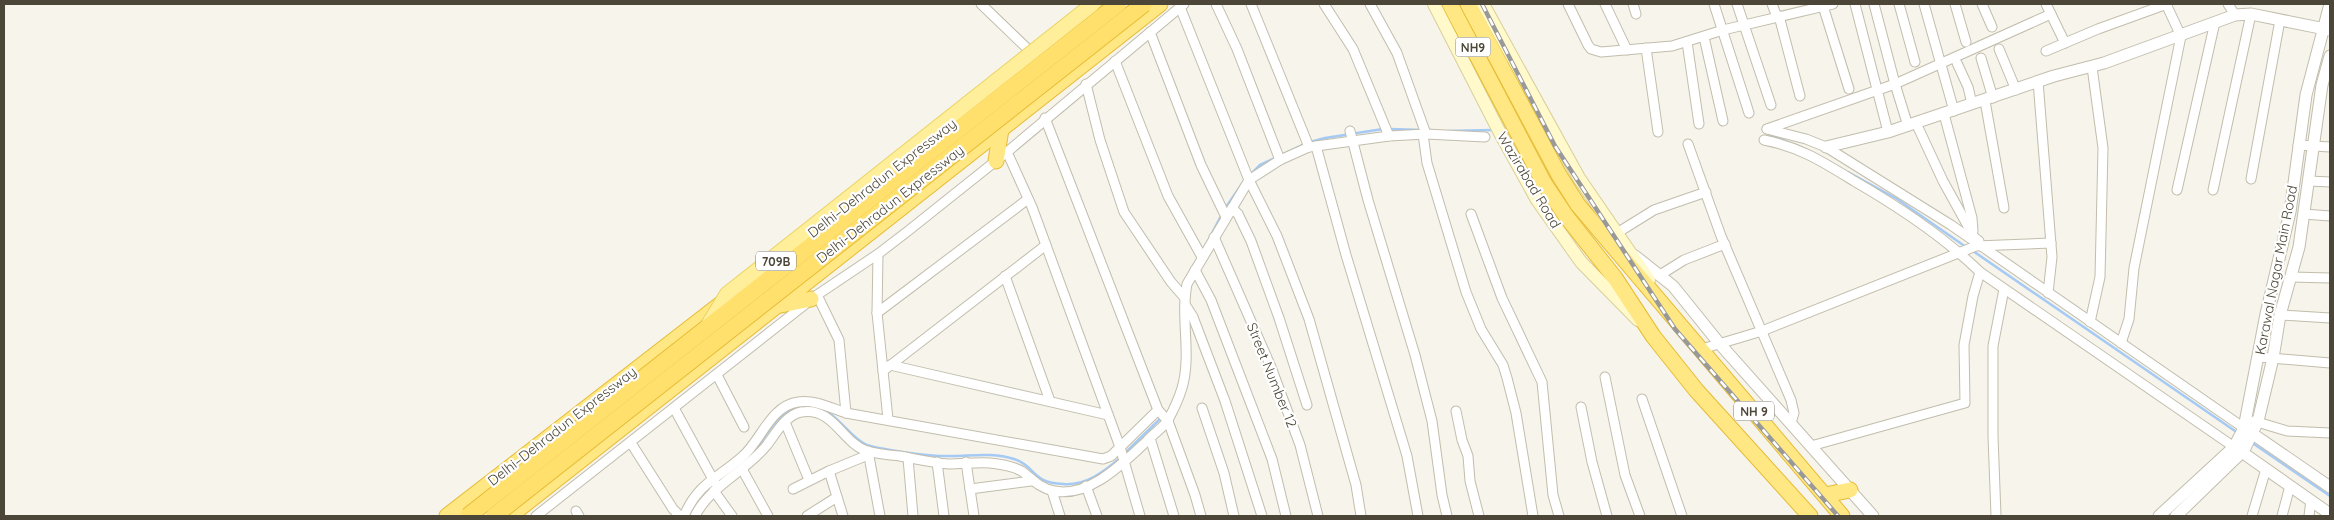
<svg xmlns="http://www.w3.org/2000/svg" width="2334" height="520" viewBox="0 0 2334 520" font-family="Quicksand,sans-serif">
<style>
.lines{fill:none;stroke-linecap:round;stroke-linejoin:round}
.stream{stroke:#a4caf5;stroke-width:2.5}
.minor-casing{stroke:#c2bdac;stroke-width:11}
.tertiary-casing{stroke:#c2bdac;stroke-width:13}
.secondary-casing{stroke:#d8cf98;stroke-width:14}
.trunk-casing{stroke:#e7bb33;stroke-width:17}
.minor{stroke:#fff;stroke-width:9}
.tertiary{stroke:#fff;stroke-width:11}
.secondary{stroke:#fff9cc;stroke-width:12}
.trunk{stroke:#ffe884;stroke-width:15}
.rail-casing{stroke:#999;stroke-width:4.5}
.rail{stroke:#fff;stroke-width:2.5;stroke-dasharray:8;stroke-linecap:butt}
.primary-bridge-casing{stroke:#ebd363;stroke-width:16;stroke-linecap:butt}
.motorway-bridge-casing{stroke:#e7bb33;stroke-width:18;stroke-linecap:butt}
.primary-bridge{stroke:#ffef9b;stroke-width:14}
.motorway-bridge{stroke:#ffe06d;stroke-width:16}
.labels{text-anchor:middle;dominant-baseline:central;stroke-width:4.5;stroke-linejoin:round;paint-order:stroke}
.shield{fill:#fff;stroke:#817e74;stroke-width:1}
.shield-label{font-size:12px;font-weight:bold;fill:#4b4638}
.street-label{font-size:14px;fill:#4b4638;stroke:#fff}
</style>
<rect width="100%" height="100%" fill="#f6f4eb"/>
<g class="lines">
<!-- stream -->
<g class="stream">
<polyline points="1389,129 1423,130"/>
<polyline points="1449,131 1492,130"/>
<polyline points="1769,134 1787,142"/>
<polyline points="1310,142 1325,138 1383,129"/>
<polyline points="1848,172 1897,199 1966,247"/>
<polyline points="1251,174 1260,165 1305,144"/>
<polyline points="1224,210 1244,181"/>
<polyline points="1208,241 1222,214"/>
<polyline points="1973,251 2238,433"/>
<polyline points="2251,442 2330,496"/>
<path d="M753 454C765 437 778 411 800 406 832 399 846 437 867 445 883 450 932 457 950 456 972 456 992 452 1014 459 1036 466 1031 483 1063 484 1085 486 1104 472 1120 458"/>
<polyline points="1124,454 1161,418"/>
<polyline points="689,516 699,499 707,490"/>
</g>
<!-- minor casing -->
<g class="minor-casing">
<g id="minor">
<polyline points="981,4 1035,56"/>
<polyline points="1216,4 1237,49 1280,160"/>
<polyline points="1251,4 1309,147"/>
<polyline points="1324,4 1353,49 1389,136"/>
<polyline points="1370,4 1397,53 1426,134"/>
<polyline points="1568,4 1588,45 1591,49 1601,52 1672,46 1723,30 1833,4"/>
<polyline points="1605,4 1627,50"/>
<polyline points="1633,4 1636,14"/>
<polyline points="1714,4 1749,113"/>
<polyline points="1737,4 1771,105"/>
<polyline points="1772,4 1777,17"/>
<polyline points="1855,4 1888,132"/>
<polyline points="1874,4 1895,84 1908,126"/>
<polyline points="1899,4 1915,62"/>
<polyline points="1924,4 1954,111"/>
<polyline points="1955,4 1966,42"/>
<polyline points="1982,4 1992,27"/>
<polyline points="2046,4 2065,43"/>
<polyline points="2228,4 2235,15"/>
<polyline points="1823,6 1849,89"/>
<polyline points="1180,7 1249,180 1277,236 1309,319 1356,485 1361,516"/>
<polyline points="1779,16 1800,96"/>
<polyline points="1150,32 1201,165 1226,217"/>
<polyline points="1704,37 1723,121"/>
<polyline points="1687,42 1699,124"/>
<polyline points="1646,48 1658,132"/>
<polyline points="1999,49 2016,90"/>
<polyline points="2046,51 2098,29 2167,4"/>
<polyline points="1981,58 1993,98"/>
<polyline points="1115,61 1168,196 1202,257"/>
<polyline points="1957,63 1968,87 1972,104"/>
<polyline points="2038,81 2052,257 2048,293"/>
<polyline points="1086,84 1100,140 1124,212 1171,282 1184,297"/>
<polyline points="1985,101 2004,208"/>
<polyline points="1944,114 1972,218 1973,231"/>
<polyline points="1045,118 1158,410 1168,421 1195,495 1201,516"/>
<polyline points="1916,123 1943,181 1974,237 1979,241"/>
<polyline points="1767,129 1806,139 1826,147 1951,225 2244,428"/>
<polyline points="1767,129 1895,84 2051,14"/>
<polyline points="1350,131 1368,200 1415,355 1432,421 1442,495 1447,516"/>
<polyline points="1423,134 1427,163 1466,292 1481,329 1503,365 1507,378 1516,413 1533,516"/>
<path d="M1764 140C1800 147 1823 162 1854 181 1899 207 1943 236 1980 272L2234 447"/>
<polyline points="1688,144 1721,236 1791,400 1794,413 1791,423"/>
<polyline points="2298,145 2330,147"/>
<polyline points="1316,146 1346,255 1407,456 1418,516"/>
<polyline points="1007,152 1032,207 1120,447 1140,516"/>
<polyline points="2251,179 2280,20"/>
<polyline points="2309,181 2330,182"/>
<polyline points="2177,190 2215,22"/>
<polyline points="2213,190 2251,14"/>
<polyline points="1232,208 1238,214 1251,241 1279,318 1307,405"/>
<polyline points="1471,214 1502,298 1542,382 1553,495 1559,516"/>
<polyline points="2304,214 2330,216"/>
<polyline points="1617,233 1654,210 1706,192"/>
<polyline points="1214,237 1271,367 1300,445 1318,516"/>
<polyline points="878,254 877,313 888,419"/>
<polyline points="1195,270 1211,300 1272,459 1286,516"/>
<polyline points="1660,275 1684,260 1725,244"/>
<polyline points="1005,276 1050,401"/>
<polyline points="2291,277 2330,278"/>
<polyline points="817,295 839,340 846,413"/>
<polyline points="1186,306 1193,317 1225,401 1262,516"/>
<polyline points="877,313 1028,199"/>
<polyline points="2280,315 2330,318"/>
<polyline points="2090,322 2100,277 2103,148 2092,67"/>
<polyline points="2121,343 2129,319 2134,268 2181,36 2166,4"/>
<polyline points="1702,349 1762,331 1976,246 2051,243"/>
<polyline points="2259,357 2330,363"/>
<polyline points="890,365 1108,415"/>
<polyline points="883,371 1046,245"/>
<polyline points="717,375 744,427"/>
<polyline points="1605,377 1625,475 1640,516"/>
<polyline points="1642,399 1682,516"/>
<polyline points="1581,407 1592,462 1607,516"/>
<polyline points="674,408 715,483"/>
<polyline points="1202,408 1224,473 1234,516"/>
<polyline points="1456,411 1462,440 1468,456 1470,481 1479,516"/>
<polyline points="2254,421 2287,431 2330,433"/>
<polyline points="785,422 809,480"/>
<polyline points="1150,438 1174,516"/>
<polyline points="631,443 673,509 680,516"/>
<polyline points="1811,446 1965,403 1964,345 1973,296 1980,272"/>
<polyline points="868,451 880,516"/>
<polyline points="908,458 913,516"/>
<polyline points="937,462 944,516"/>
<polyline points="966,462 974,516"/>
<polyline points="742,469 768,516"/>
<polyline points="829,471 843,516"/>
<polyline points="1086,486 1097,516"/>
<polyline points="793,489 829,471 868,455"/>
<polyline points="970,489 1031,481"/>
<polyline points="714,491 732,516"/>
<polyline points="1052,491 1060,516"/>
<polyline points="576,511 579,516"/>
<polyline points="536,516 817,295 878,254 908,231 1007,152 1184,4"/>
<path d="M684 516C698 483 717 479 742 457 761 441 770 406 798 402 814 399 831 408 846 413L1103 459 1111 456 1158 410"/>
<path d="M695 516C711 485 745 472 767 445 776 433 786 415 801 412 833 406 843 444 867 451 877 454 889 455 900 456 916 459 933 463 949 464 963 464 976 462 990 463 1000 464 1014 466 1023 472 1033 480 1040 488 1054 491 1090 498 1124 462 1147 441 1153 434 1164 427 1168 420 1173 411 1179 398 1182 388 1192 354 1180 318 1187 284L1249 180 1280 160 1309 147 1389 136 1426 134 1485 137"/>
<polyline points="807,516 837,497"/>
<polyline points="1996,516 1993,436 1993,346 2004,289"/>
<polyline points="2252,516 2266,469"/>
<polyline points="2282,516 2290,486"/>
<polyline points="2309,516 2311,500"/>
</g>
</g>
<!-- tertiary casing -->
<g class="tertiary-casing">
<g id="tertiary">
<polyline points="1826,147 1888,132 2054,76 2104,63 2235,15 2251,14 2330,30"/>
<polyline points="1635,256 1673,286 1719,343 1873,516"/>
<polyline points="2247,430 2330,487"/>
<polyline points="2236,448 2330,514"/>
<polyline points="2159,516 2234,447 2244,428 2266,314 2290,212 2306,95 2330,4"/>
<polyline points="2176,516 2244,450 2258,421 2273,358 2280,315 2299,247 2322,85 2330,56"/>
</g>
</g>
<!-- secondary casing -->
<g class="secondary-casing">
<g id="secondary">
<polyline points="1434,4 1499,131 1537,200 1581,262 1638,320"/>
<polyline points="1483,4 1579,178 1649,280"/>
</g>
</g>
<!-- trunk casing -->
<g class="trunk-casing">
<g id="trunk">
<polyline points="1450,4 1544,183 1566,216 1615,278 1653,336 1696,390 1810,516"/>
<polyline points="1468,4 1559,175 1578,205 1842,516"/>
<polyline points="1084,18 1103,4"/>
<polyline points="996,161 1001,129"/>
<polyline points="781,305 811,299"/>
<polyline points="1825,495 1850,490"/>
<polyline points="447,516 722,303"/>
<polyline points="510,516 1160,4"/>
</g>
</g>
<!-- minor -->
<use href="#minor" class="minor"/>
<!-- tertiary -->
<use href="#tertiary" class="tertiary"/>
<!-- secondary -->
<use href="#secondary" class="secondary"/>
<!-- trunk -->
<use href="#trunk" class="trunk"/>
<!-- rail casing -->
<g class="rail-casing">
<polyline id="rail" points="1482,4 1555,146 1675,329 1838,516"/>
</g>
<!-- rail -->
<use href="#rail" class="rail"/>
<!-- primary-bridge casing -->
<g class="primary-bridge-casing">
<polyline id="primary-bridge" points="708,325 727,294 1093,4"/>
</g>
<!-- motorway-bridge casing -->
<g class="motorway-bridge-casing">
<g id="motorway-bridge">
<polyline points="468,516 1118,4"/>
<polyline points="494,516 1144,4"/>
</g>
</g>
<!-- primary-bridge -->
<use href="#primary-bridge" class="primary-bridge"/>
<!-- motorway-bridge -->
<use href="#motorway-bridge" class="motorway-bridge"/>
</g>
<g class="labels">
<!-- shield labels -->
<g class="shield">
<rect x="1455.5" y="37.5" width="35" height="19" rx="4"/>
<rect x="756" y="251.5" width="40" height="19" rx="4"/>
<rect x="1734" y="401.5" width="40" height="19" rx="4"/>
</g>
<g class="shield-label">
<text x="1473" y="47">NH9</text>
<text x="776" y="261">709B</text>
<text x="1754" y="411">NH 9</text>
</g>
<!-- street labels -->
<g class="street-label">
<text transform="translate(882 178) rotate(-38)">Delhi–Dehradun Expressway</text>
<text transform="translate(1529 180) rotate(59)">Wazirabad Road</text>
<text transform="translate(890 204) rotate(-38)">Delhi-Dehradun Expressway</text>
<text transform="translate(2276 270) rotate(-79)">Karawal Nagar Main Road</text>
<text transform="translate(1272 375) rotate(68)">Street Number 12</text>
<text transform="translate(562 426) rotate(-38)">Delhi–Dehradun Expressway</text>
</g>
</g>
<!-- border -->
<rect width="2334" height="520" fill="none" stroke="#4b4638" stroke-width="10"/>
</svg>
